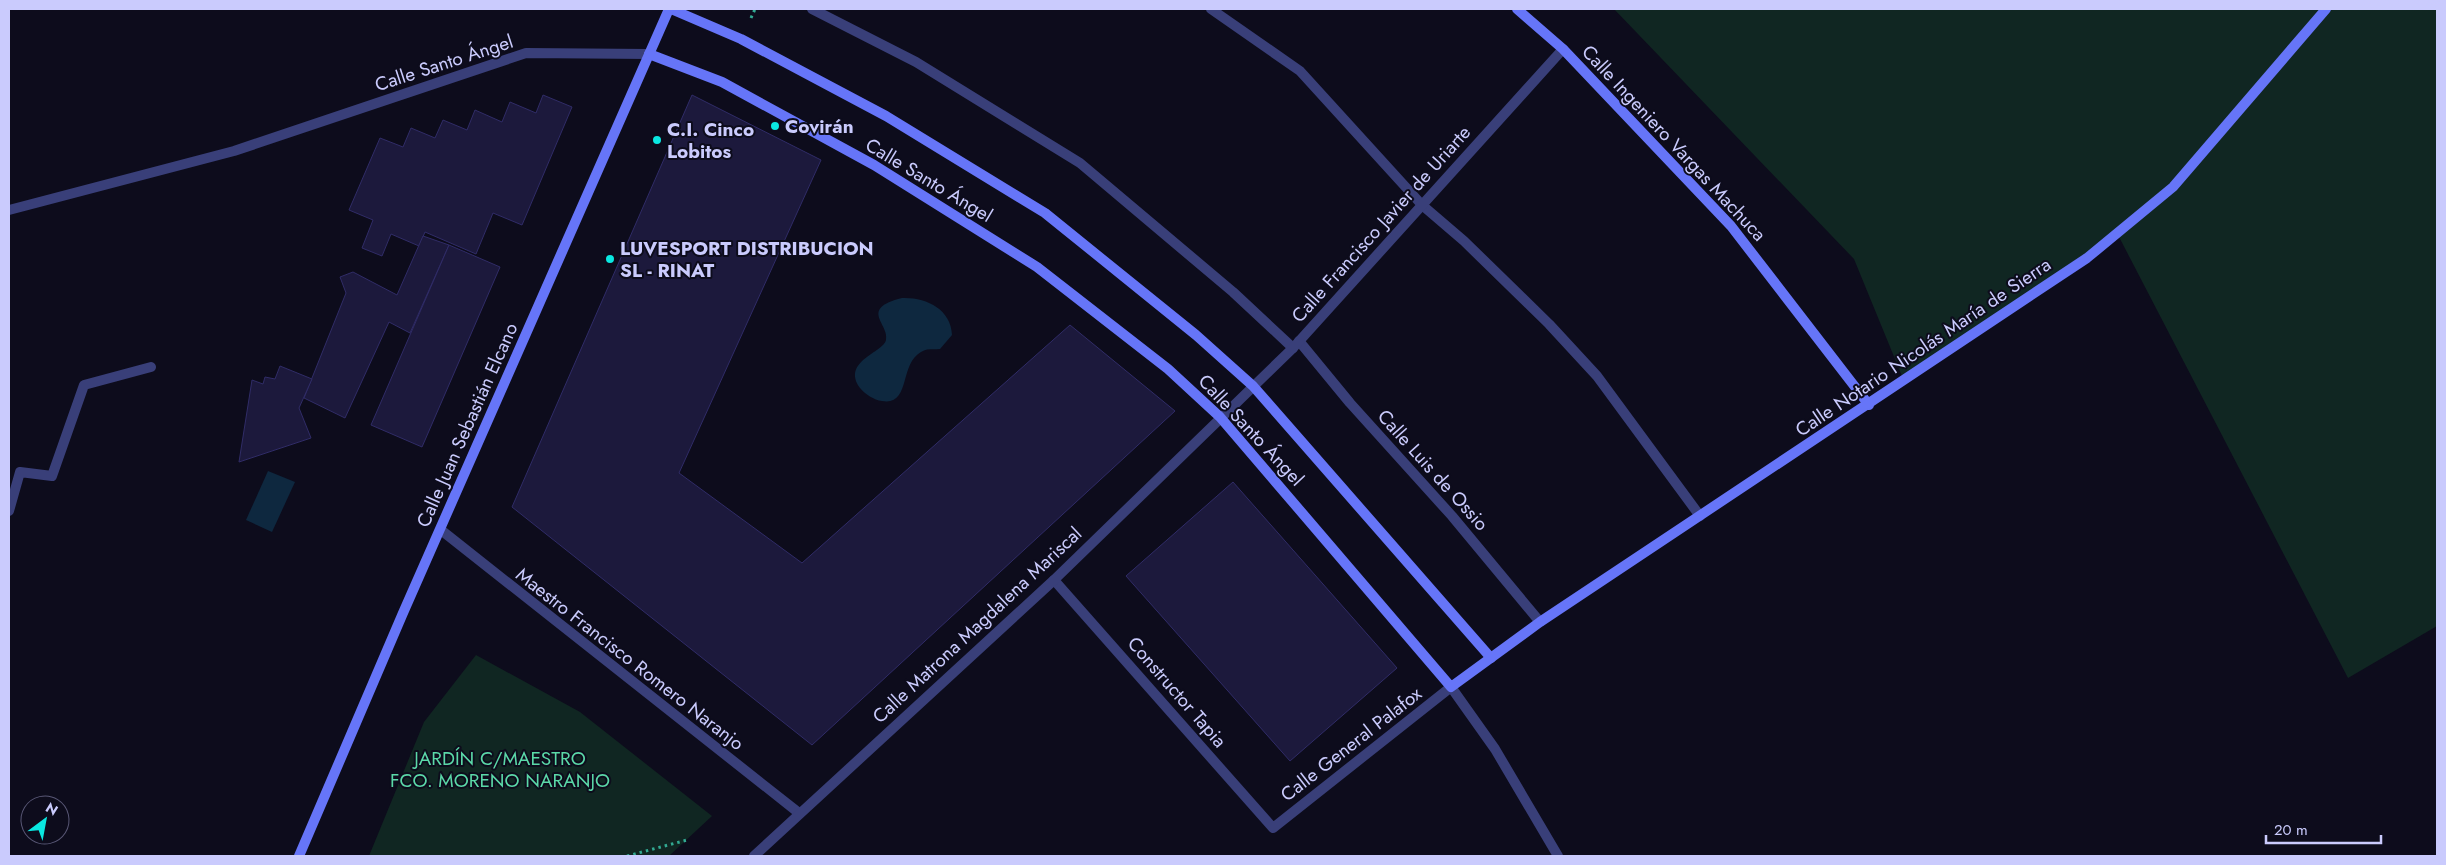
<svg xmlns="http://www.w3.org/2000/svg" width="2446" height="865" viewBox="0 0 2446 865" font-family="Jost,sans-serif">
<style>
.green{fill:#102622}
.water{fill:#0e283f}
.building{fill:#1c193c;stroke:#302c67}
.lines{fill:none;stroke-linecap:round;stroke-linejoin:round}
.path{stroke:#32a992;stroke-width:3;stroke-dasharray:2.5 4;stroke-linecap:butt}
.lane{stroke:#393f79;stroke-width:10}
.street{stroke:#393f79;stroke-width:10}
.secondary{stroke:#6675f8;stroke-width:10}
.poi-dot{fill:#0ae8e1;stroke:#0d0c1c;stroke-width:2}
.labels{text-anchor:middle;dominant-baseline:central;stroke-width:4;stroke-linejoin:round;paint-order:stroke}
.street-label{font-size:19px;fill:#cacbfd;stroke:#0d0c1c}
.poi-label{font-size:19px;font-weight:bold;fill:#cacbfd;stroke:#0d0c1c;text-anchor:start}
.park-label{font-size:19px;fill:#5bd8a8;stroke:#0d0c1c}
</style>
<rect width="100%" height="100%" fill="#0d0c1c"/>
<!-- green -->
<g class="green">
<polygon points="1614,9 2437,9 2437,626 2348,678 2117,233 1904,381 1854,259"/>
<polygon points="476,655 580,712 712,816 669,856 369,856 424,722"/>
</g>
<!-- water -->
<g class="water">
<path d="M902 298C926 297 951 309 952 335L940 349C933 350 927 348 921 352 899 364 911 406 882 401 874 400 865 394 860 388 841 361 883 353 886 340 890 324 858 309 902 298Z"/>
<polygon points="268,471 295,482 272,532 246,520"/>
</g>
<!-- building -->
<g class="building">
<polygon points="543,95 572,107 522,225 493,213 476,254 425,232 419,246 391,234 382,256 362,248 373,220 349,210 380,138 403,147 411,128 435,138 443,120 467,130 475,110 502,122 510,102 536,113"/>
<polygon points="692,95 821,160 679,473 802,563 1070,325 1175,411 812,745 512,507"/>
<polygon points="423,236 449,245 410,333 389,322 345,418 304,398 346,293 340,277 353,272 397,295"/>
<polygon points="449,245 500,267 422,447 371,425"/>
<polygon points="280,366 312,379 299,408 311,438 239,462 252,380 263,384 265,377 275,379"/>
<polygon points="1233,482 1397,668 1290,761 1126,576"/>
</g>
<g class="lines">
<!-- path -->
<g class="path">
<polyline points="751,18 755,9"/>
<polyline points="627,856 687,840"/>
</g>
<!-- lane -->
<polyline class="lane" points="1451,687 1495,749 1558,856"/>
<!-- street -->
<g class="street">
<polyline points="812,9 916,62 1080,163 1233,292 1293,348"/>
<polyline points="1211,9 1300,71 1422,205 1464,241 1549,324 1597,376 1700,516"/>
<polyline points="9,210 234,151 526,53 649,54"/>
<polyline points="1299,341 1350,403 1452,516 1540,622"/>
<polyline points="9,511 20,472 52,476 84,385 151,367"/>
<polyline points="441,530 799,813"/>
<polyline points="1054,580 1273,828 1451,687"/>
<polyline points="754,856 1054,580 1293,348 1563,49"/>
</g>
<!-- secondary -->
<g class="secondary">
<polyline points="671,9 741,39 886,116 1045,213 1196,335 1253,386 1491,658"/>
<polyline points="1517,9 1563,49 1731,226 1869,405"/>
<polyline points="649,54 722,82 874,165 1037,267 1168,369 1220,417 1451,687 1540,622 2087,258 2173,187 2326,9"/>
<polyline points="299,856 403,613 669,9"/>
</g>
</g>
<!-- markers -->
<g class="poi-dot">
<circle cx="775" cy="126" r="5"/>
<circle cx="657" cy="140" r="5"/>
<circle cx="610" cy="259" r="5"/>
</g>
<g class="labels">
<!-- street labels -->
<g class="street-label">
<text transform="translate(444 63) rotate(-18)">Calle Santo Ángel</text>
<text transform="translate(1674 143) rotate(47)">Calle Ingeniero Vargas Machuca</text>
<text transform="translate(929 180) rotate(31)">Calle Santo Ángel</text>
<text transform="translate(1381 224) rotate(-48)">Calle Francisco Javier de Uriarte</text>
<text transform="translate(1923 347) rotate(-34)">Calle Notario Nicolás María de Sierra</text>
<text transform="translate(467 425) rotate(-66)">Calle Juan Sebastián Elcano</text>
<text transform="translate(1251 430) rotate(47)">Calle Santo Ángel</text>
<text transform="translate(1433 470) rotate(48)">Calle Luis de Ossio</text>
<text transform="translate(977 625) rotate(-43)">Calle Matrona Magdalena Mariscal</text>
<text transform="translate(630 659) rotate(38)">Maestro Francisco Romero Naranjo</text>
<text transform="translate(1177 692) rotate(49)">Constructor Tapia</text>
<text transform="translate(1351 744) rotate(-38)">Calle General Palafox</text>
</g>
<!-- poi labels -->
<g class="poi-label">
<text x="785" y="126">Covirán</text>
<text x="667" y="129">C.I. Cinco<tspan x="667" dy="22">Lobitos</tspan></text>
<text x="620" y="248">LUVESPORT DISTRIBUCION<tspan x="620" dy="22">SL - RINAT</tspan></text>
</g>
<!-- park labels -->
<g class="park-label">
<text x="500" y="758">JARDÍN C/MAESTRO<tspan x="500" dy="22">FCO. MORENO NARANJO</tspan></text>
</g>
</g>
<!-- border -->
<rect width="2446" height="865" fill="none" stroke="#cacbfd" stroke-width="20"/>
<!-- north arrow -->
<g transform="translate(45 820) rotate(32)"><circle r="24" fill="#0d0c1c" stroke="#595876"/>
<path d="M0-4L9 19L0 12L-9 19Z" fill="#0ae8e1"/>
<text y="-8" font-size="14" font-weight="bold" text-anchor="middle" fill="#cacbfd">N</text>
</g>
<!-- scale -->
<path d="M2266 835v8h115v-8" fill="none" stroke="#cacbfd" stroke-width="2.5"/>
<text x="2274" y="835" font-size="15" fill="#cacbfd" stroke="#0d0c1c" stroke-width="4" paint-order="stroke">20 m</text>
</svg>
